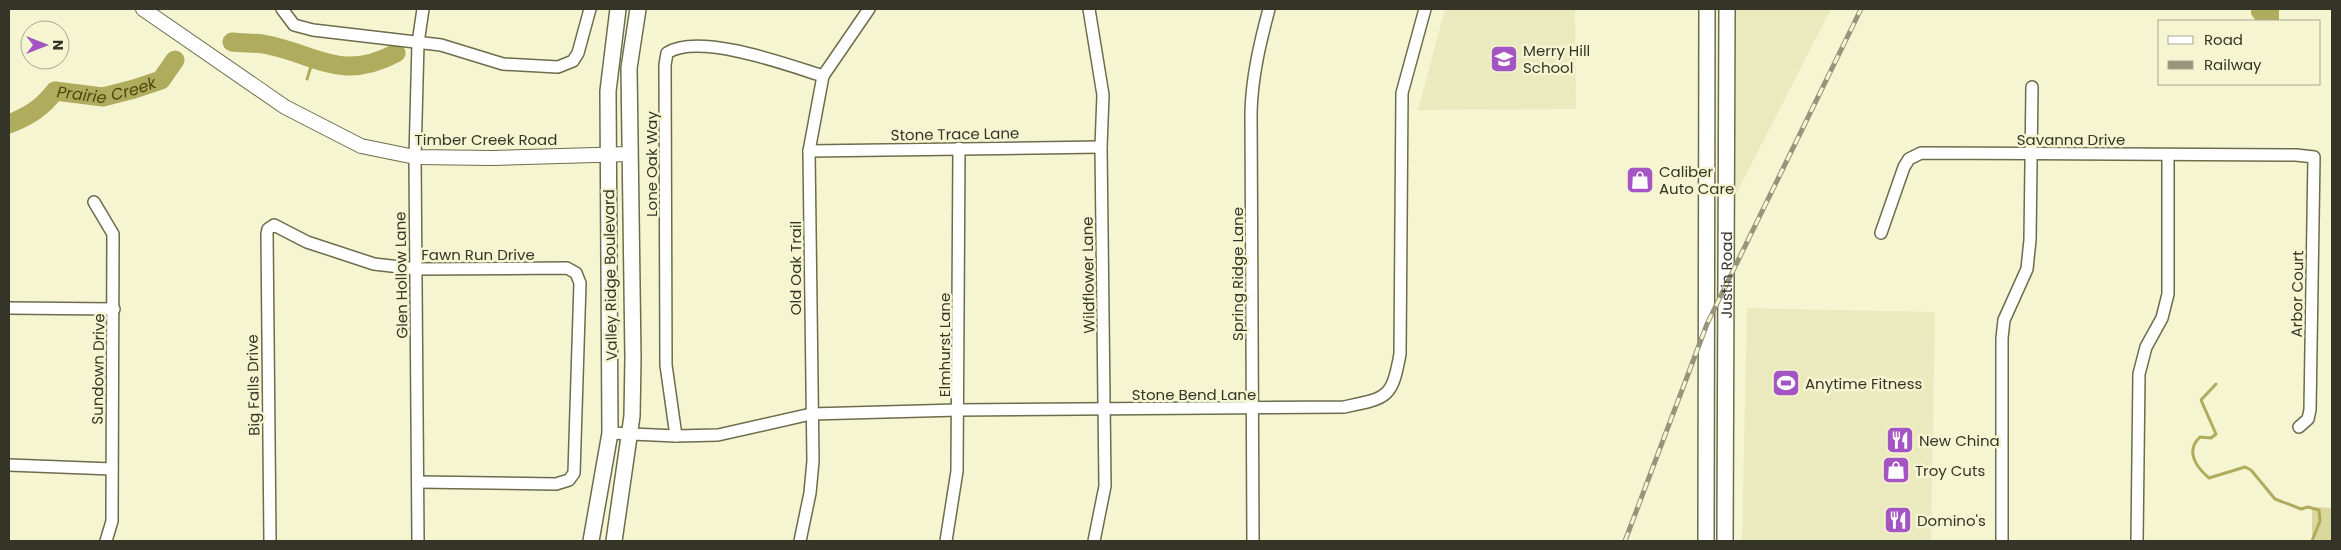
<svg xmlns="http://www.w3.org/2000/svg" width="2341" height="550" viewBox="0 0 2341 550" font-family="Poppins,sans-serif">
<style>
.built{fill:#ebeabe}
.green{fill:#dad89c}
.water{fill:#b0ac5d}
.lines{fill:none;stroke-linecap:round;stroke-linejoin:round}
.stream{stroke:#b0ac5d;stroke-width:3}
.river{stroke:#b0ac5d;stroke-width:19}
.minor-casing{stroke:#6d6c4c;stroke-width:14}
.tertiary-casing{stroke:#6d6c4c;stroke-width:16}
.secondary-casing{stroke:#6d6c4c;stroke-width:18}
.minor{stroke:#fff;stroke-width:11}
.tertiary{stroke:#fff;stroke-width:14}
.secondary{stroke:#fff;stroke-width:15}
.rail-casing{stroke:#96957c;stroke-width:5}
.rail{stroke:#f6f5d1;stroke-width:3;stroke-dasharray:9;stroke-linecap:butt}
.labels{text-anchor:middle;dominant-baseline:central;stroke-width:5;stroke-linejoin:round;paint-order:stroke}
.poi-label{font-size:15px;fill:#353527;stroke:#f6f5d1;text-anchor:start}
.street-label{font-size:15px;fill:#353527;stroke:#f6f5d1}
.water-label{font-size:16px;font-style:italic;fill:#4d490b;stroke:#f6f5d1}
</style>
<rect width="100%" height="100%" fill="#f6f5d1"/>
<!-- built -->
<g class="built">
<polygon points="1445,9 1575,9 1576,109 1418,110"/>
<polygon points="1736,9 1831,9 1734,198 1735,162"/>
<polygon points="1747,308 1935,312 1931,541 1742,541"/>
</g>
<!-- green -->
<polygon class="green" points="2312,507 2332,508 2332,541 2312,541"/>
<!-- water -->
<polygon class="water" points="2251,9 2279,9 2279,21 2256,21 2251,14"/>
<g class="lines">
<!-- stream -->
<g class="stream">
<polyline points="307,79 313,60"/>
<path d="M2216 384 2201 400 2216 434 2211 438 2200 437C2185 451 2196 467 2209 478L2245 467 2251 470 2275 499 2301 509 2308 507 2319 510 2320 521 2312 541"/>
</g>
<!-- river -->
<g class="river">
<path d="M232 42C242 43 253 43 263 44 315 53 340 83 396 53"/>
<path id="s1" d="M9 124C29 116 42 108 55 91L103 97 134 89 161 80 175 60"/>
</g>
<!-- minor casing -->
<g class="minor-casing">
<g id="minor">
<polyline points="282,9 294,25 313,30 441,45 503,64 558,67 573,61 578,53 590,9"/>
<polyline points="1089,9 1103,95 1101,147 1105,486 1094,541"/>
<polyline points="809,151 1101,147"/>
<polyline points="94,202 113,234 112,521 106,541"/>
<polyline points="1881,233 1904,167 1909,159 1921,153 2296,155 2314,157 2310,410 2308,419 2299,427"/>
<polyline points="9,308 114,309"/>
<path d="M610 433 676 436 718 435 811 414 958 410 1344 407C1388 398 1392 398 1400 354L1402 93 1425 9"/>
<path d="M676 436 666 365 665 65 667 53C699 32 788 65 823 76"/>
<polyline points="9,465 112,469"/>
<polyline points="270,541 267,234 268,229 274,225 307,242 374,264 417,269 567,268 576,273 580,283 574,473 569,480 556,484 418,482"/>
<polyline points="418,541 415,157 418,43 423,9"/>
<polyline points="800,541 810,493 813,461 809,151 823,76 869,9"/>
<polyline points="946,541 957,471 959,148"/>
<path d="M1253 541 1251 112C1252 76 1260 43 1269 9"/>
<polyline points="2002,541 2002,338 2004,320 2027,269 2030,240 2032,87"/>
<polyline points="2137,541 2139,374 2146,347 2162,318 2168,294 2168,155"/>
</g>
</g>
<!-- tertiary casing -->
<g class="tertiary-casing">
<polyline id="tertiary" points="143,9 285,107 361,146 415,157 493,158 630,154"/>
</g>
<!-- secondary casing -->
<g class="secondary-casing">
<g id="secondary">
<polyline points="591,541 610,433 608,91 618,9"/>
<polyline points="614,541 632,416 633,358 629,68 638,9"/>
<polyline points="1706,541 1707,9"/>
<path id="s2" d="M1725 541 1727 9"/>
</g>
</g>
<!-- minor -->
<use href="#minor" class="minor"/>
<!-- tertiary -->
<use href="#tertiary" class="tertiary"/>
<!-- secondary -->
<use href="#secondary" class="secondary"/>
<!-- rail casing -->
<g class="rail-casing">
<polyline id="rail" points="1625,541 1707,324 1861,9"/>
</g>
<!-- rail -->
<use href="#rail" class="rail"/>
</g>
<!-- icons -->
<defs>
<g id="school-square" transform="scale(1.4375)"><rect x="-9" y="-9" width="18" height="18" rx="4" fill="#a554c4" stroke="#f6f5d1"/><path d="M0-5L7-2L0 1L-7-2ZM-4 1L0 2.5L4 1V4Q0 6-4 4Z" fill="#fff"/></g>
<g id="shop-square" transform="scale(1.4375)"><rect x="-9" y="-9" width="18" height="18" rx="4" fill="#a554c4" stroke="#f6f5d1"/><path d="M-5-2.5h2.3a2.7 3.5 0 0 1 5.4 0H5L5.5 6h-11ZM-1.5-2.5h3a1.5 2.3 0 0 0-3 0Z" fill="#fff"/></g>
<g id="stadium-square" transform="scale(1.4375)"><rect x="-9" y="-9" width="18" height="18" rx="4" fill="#a554c4" stroke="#f6f5d1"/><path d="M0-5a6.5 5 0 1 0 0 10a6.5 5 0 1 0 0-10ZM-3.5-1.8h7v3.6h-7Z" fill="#fff"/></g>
<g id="restaurant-square" transform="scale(1.4375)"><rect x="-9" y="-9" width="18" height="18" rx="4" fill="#a554c4" stroke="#f6f5d1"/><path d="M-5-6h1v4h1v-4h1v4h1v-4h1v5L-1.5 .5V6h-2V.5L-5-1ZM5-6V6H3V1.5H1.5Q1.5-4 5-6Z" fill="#fff"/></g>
</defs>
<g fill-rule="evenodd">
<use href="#school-square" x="1504" y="59"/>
<use href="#shop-square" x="1640" y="180"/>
<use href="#stadium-square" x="1786" y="383"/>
<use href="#restaurant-square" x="1900" y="440"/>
<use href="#shop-square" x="1896" y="470"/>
<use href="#restaurant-square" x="1898" y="520"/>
</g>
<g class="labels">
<!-- poi labels -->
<g class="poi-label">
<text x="1523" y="50">Merry Hill<tspan x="1523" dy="17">School</tspan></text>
<text x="1659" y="171">Caliber<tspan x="1659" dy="17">Auto Care</tspan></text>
<text x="1805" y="383">Anytime Fitness</text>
<text x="1919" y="440">New China</text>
<text x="1915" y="470">Troy Cuts</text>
<text x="1917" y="520">Domino's</text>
</g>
<!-- street labels -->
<g class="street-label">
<text transform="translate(955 134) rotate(-1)">Stone Trace Lane</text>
<text x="486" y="139">Timber Creek Road</text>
<text x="2071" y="139">Savanna Drive</text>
<text transform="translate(651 164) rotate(-90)">Lone Oak Way</text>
<text x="478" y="254">Fawn Run Drive</text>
<text transform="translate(795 268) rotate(-90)">Old Oak Trail</text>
<text transform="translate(1237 274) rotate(-90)">Spring Ridge Lane</text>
<text transform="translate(401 275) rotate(-91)">Glen Hollow Lane</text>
<text transform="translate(610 275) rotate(-91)">Valley Ridge Boulevard</text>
<text transform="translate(1088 275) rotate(-91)">Wildflower Lane</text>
<text stroke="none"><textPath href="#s2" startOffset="266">Justin Road</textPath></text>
<text transform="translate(2297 294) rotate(-89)">Arbor Court</text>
<text transform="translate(944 345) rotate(-90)">Elmhurst Lane</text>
<text transform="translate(98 369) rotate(-89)">Sundown Drive</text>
<text transform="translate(253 385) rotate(-91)">Big Falls Drive</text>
<text x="1194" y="394">Stone Bend Lane</text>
</g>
<!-- water labels -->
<g class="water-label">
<text stroke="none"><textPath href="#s1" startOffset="110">Prairie Creek</textPath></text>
</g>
</g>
<!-- border -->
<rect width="2341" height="550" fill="none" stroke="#353527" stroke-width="20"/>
<!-- legend -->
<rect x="2158" y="20" width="162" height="65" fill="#f6f5d1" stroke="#a9a88d"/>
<rect x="2168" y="36" width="25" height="8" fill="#ffffff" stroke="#a9a88d"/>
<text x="2204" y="45" font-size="15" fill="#353527">Road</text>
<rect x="2168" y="61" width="25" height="8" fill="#96957c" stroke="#a9a88d"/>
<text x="2204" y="70" font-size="15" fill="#353527">Railway</text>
<!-- north arrow -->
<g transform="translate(45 45) rotate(90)"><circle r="24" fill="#f6f5d1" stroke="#a9a88d"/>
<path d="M0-4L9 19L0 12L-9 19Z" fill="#a554c4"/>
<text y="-8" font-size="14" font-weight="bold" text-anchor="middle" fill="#353527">N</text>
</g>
</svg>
